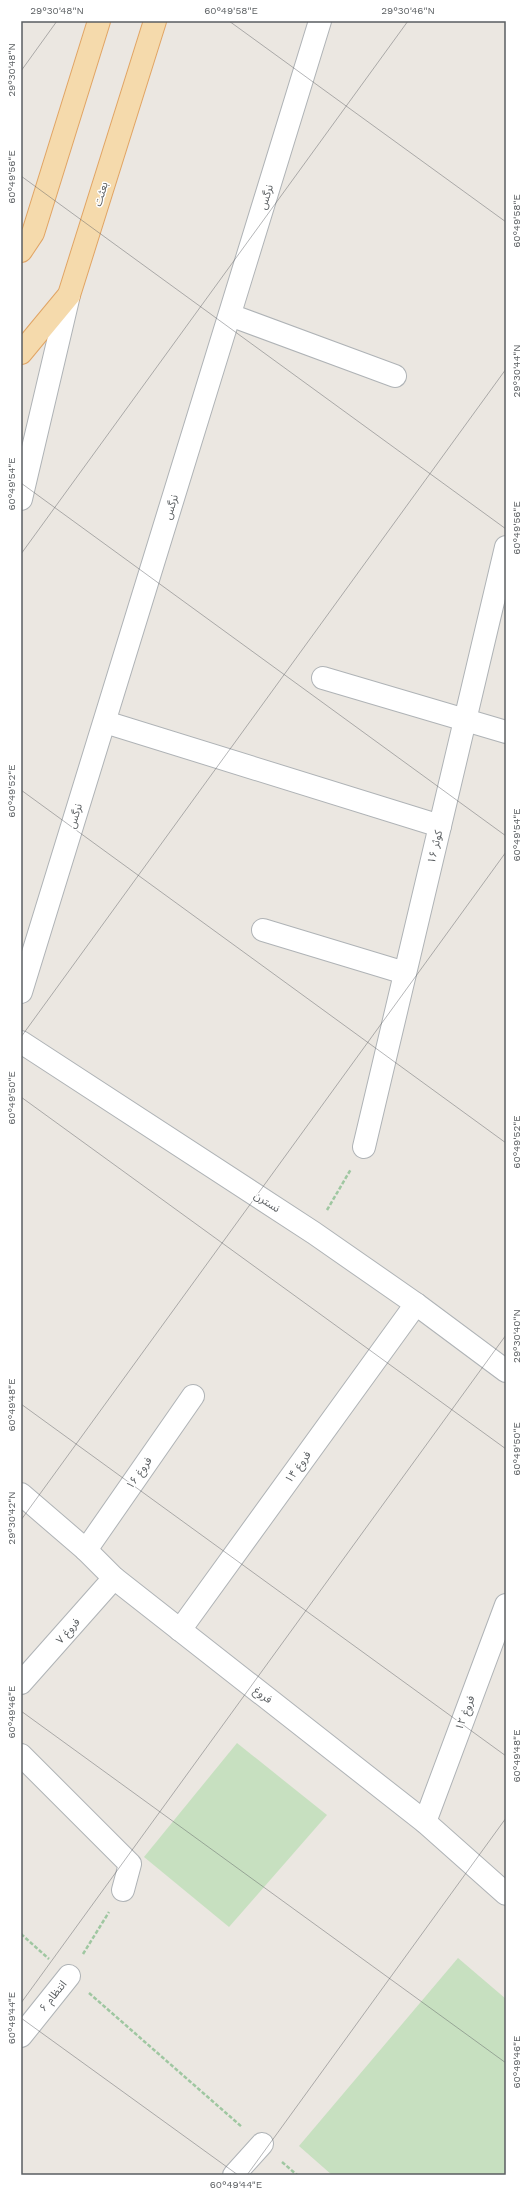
<svg xmlns="http://www.w3.org/2000/svg" width="527" height="2196" viewBox="0 0 527 2196" font-family="'Work Sans','Noto Sans Arabic',sans-serif">
<style>
.green{fill:#c7e0c0}
.lines{fill:none;stroke-linecap:round;stroke-linejoin:round}
.minor-casing{stroke:#afb3b6;stroke-width:24}
.major-casing{stroke:#e1a565;stroke-width:24}
.path{stroke:#9fc7a1;stroke-width:2.5;stroke-dasharray:4 2;stroke-linecap:butt}
.minor{stroke:#fff;stroke-width:22}
.major{stroke:#f5daac;stroke-width:22}
.ticks{fill:none;stroke:#5a5e61;stroke-width:1;stroke-opacity:0.45}
.labels{text-anchor:middle;dominant-baseline:central;stroke-width:3;stroke-linejoin:round;paint-order:stroke}
.street-label{font-size:11px;fill:#5a5e61;stroke:#fff}
.neatline{fill:none;stroke:#5a5e61;stroke-width:1.5}
.ticks-label{font-size:10px;text-anchor:middle;fill:#5a5e61}
</style>
<rect width="100%" height="100%" fill="#ebe7e1"/>
<!-- green -->
<g class="green">
<polygon points="237,1743 327,1815 229,1927 144,1857"/>
<polygon points="458,1958 506,1999 506,2175 332,2175 299,2146"/>
</g>
<g class="lines">
<!-- minor casing -->
<g class="minor-casing">
<g id="minor">
<polyline points="230,315 395,376"/>
<polyline points="21,499 69,295"/>
<polyline points="323,678 506,732"/>
<polyline points="105,722 440,826"/>
<polyline points="263,930 405,973"/>
<polyline points="21,992 320,21"/>
<polyline points="21,1042 314,1233 416,1304 506,1371"/>
<polyline points="364,1147 506,547"/>
<polyline points="21,1494 86,1550 114,1578 425,1822 506,1894"/>
<polyline points="86,1550 193,1396"/>
<polyline points="180,1630 416,1304"/>
<polyline points="21,1683 114,1578"/>
<polyline points="21,1755 130,1864 123,1890"/>
<polyline points="425,1822 506,1605"/>
<polyline points="21,2036 69,1976"/>
<polyline points="234,2175 262,2144"/>
</g>
</g>
<!-- major casing -->
<g class="major-casing">
<g id="major">
<polyline points="21,251 33,233 99,21"/>
<polyline points="21,353 69,295 155,21"/>
</g>
</g>
<!-- path -->
<g class="path">
<polyline points="327,1210 351,1169"/>
<polyline points="21,1934 49,1959"/>
<polyline points="83,1954 109,1912"/>
<polyline points="89,1993 242,2127"/>
<polyline points="282,2162 297,2175"/>
</g>
<!-- minor -->
<use href="#minor" class="minor"/>
<!-- major -->
<use href="#major" class="major"/>
</g>
<!-- ticks -->
<path class="ticks" d="M229 21 506 222M21 71 57 21M21 176 506 529M21 483 506 836M21 554 408 21M21 790 506 1143M21 1037 506 369M21 1097 506 1449M21 1404 506 1756M21 1520 506 852M21 1711 506 2063M21 2003 506 1335M21 2018 238 2175M247 2175 506 1818"/>
<g class="labels">
<!-- street labels -->
<g class="street-label">
<text transform="translate(101 194) rotate(-73)">بعثت</text>
<text transform="translate(266 197) rotate(-73)">نرگس</text>
<text transform="translate(171 507) rotate(-73)">نرگس</text>
<text transform="translate(75 816) rotate(-73)">نرگس</text>
<text transform="translate(435 847) rotate(-77)">کوثر ۱۶</text>
<text transform="translate(267 1202) rotate(33)">نسترن</text>
<text transform="translate(298 1467) rotate(-54)">فروغ ۱۴</text>
<text transform="translate(139 1473) rotate(-55)">فروغ ۱۶</text>
<text transform="translate(68 1631) rotate(-48)">فروغ ۷</text>
<text transform="translate(263 1695) rotate(38)">فروغ</text>
<text transform="translate(465 1713) rotate(-69)">فروغ ۱۲</text>
<text transform="translate(53 1996) rotate(-51)">انتظام ۶</text>
</g>
</g>
<!-- border -->
<rect width="527" height="2196" fill="none" stroke="#ffffff" stroke-width="44"/>
<rect x="22" y="22" width="483" height="2152" class="neatline"/>
<g class="ticks-label">
<text x="57" y="14">29°30'48"N</text>
<text x="231" y="14">60°49'58"E</text>
<text x="408" y="14">29°30'46"N</text>
<text transform="translate(11 70) rotate(-90)" y="4">29°30'48"N</text>
<text transform="translate(11 177) rotate(-90)" y="4">60°49'56"E</text>
<text transform="translate(516 221) rotate(-90)" y="4">60°49'58"E</text>
<text transform="translate(516 371) rotate(-90)" y="4">29°30'44"N</text>
<text transform="translate(11 484) rotate(-90)" y="4">60°49'54"E</text>
<text transform="translate(516 528) rotate(-90)" y="4">60°49'56"E</text>
<text transform="translate(11 791) rotate(-90)" y="4">60°49'52"E</text>
<text transform="translate(516 835) rotate(-90)" y="4">60°49'54"E</text>
<text transform="translate(11 1098) rotate(-90)" y="4">60°49'50"E</text>
<text transform="translate(516 1142) rotate(-90)" y="4">60°49'52"E</text>
<text transform="translate(516 1336) rotate(-90)" y="4">29°30'40"N</text>
<text transform="translate(11 1405) rotate(-90)" y="4">60°49'48"E</text>
<text transform="translate(516 1449) rotate(-90)" y="4">60°49'50"E</text>
<text transform="translate(11 1518) rotate(-90)" y="4">29°30'42"N</text>
<text transform="translate(11 1712) rotate(-90)" y="4">60°49'46"E</text>
<text transform="translate(516 1756) rotate(-90)" y="4">60°49'48"E</text>
<text transform="translate(11 2018) rotate(-90)" y="4">60°49'44"E</text>
<text transform="translate(516 2062) rotate(-90)" y="4">60°49'46"E</text>
<text x="236" y="2188">60°49'44"E</text>
</g>
</svg>
